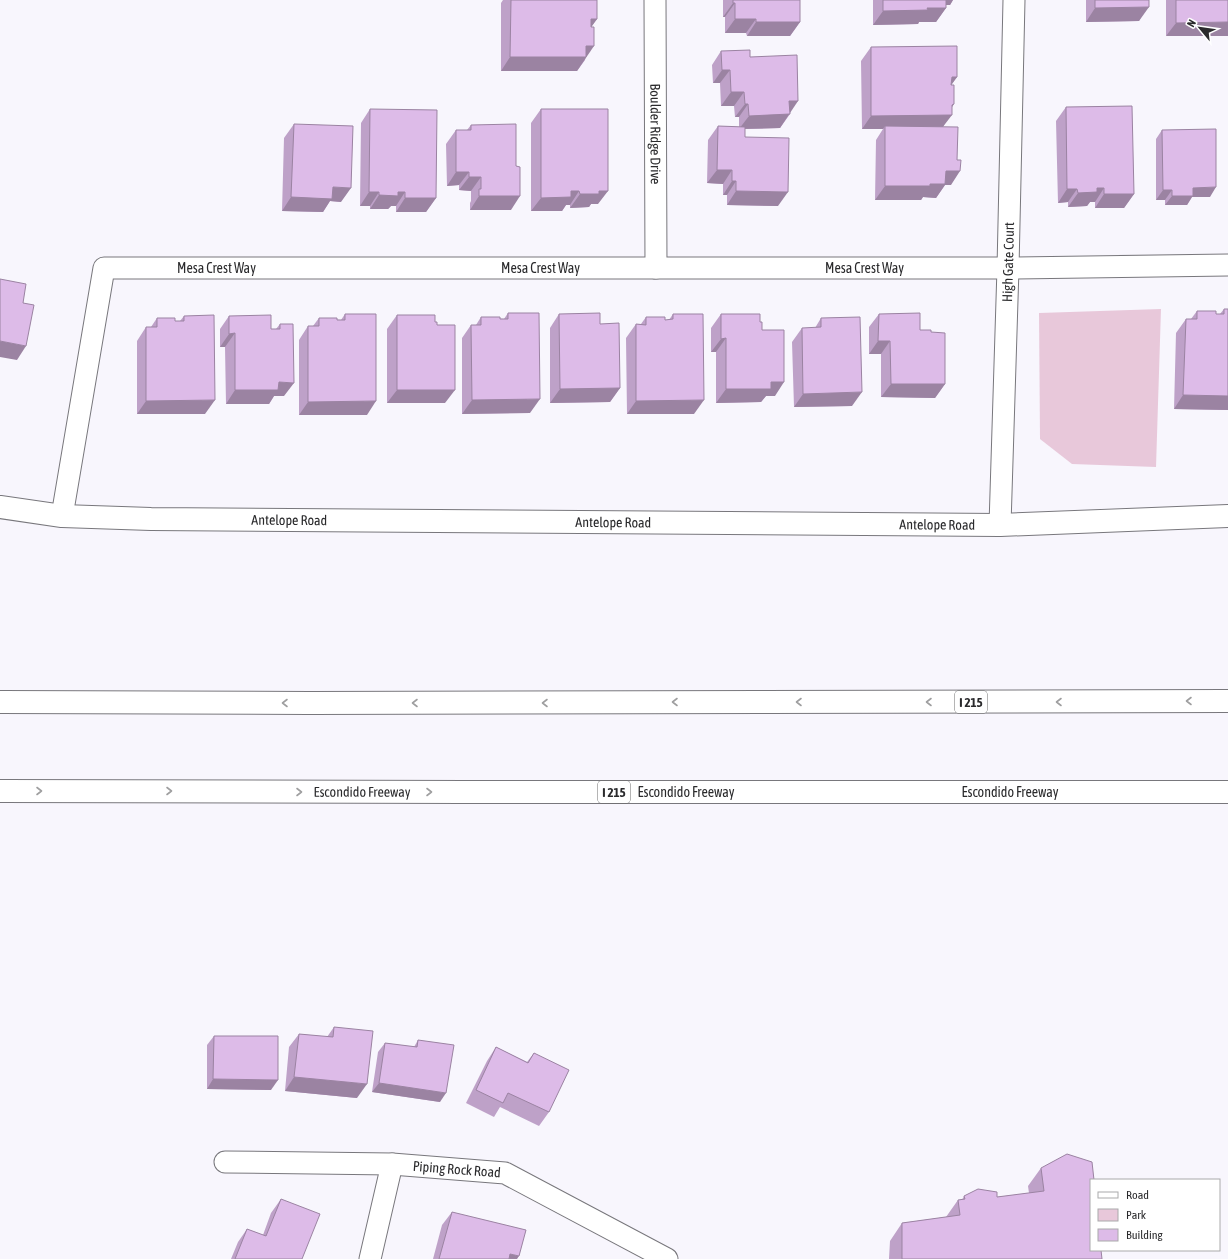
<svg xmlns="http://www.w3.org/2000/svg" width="1228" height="1259" viewBox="0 0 1228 1259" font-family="'Asap Condensed',sans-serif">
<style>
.green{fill:#e8c8da}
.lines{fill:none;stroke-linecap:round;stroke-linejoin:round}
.minor-casing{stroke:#78777c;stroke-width:23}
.tertiary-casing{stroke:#78777c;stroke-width:24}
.motorway-casing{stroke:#78777c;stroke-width:24}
.minor{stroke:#fff;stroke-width:21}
.tertiary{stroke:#fff;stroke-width:22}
.motorway{stroke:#fff;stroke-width:22}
.wall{fill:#bea1c8}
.shaded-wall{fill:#9b83a2}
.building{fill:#ddbbe8;stroke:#9b83a2}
.oneway{stroke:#9f9fa0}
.labels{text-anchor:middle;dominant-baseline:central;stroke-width:3;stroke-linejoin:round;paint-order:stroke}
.shield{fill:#fff;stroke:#6a6a6b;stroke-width:1}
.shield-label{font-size:13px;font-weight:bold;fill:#2a2a2c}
.street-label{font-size:14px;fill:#2a2a2c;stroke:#fff}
</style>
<rect width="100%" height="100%" fill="#f8f6fd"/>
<!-- green -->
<polygon class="green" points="1161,309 1156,467 1072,464 1040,439 1039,313"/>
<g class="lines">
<!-- minor casing -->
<g class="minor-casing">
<g id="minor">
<path id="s1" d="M655 0 656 268"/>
<path id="s2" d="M62 516 104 268H1008L1228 265"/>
<path id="s3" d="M1000 525 1008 268 1014 0"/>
<path id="s4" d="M225 1162 392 1164 505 1173 667 1259"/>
<polyline points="370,1259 392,1164"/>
</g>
</g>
<!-- tertiary casing -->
<g class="tertiary-casing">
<g id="tertiary">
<path id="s5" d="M0 507 62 516 151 519 1000 525 1228 516"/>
</g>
</g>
<!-- motorway casing -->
<g class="motorway-casing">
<g id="motorway">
<polyline points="0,702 310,703 1228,701"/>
<path id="s6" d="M0 791 466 792H1228"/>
</g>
</g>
<!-- minor -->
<use href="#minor" class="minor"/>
<!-- tertiary -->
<use href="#tertiary" class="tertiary"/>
<!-- motorway -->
<use href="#motorway" class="motorway"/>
</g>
<!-- wall -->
<g class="wall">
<polygon points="503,0 597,0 597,19 591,27 585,60 577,71 501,71 501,3"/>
<polygon points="723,0 800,0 800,22 790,36 747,36 746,33 725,33 725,17 723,17"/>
<polygon points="873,0 953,0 950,5 946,5 946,8 936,22 919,22 918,24 873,25"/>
<polygon points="1086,0 1149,0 1139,21 1086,22"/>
<polygon points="1166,0 1228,0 1166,36"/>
<polygon points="871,47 957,77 951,85 952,108 943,127 951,185 945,185 936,198 923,197 921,200 875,200 876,140 883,129 862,129 861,61"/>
<polygon points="721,51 750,57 789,113 790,114 780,128 745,129 745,137 778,206 727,205 727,195 723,195 723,184 707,183 708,140 718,126 739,127 739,117 735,117 734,106 721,106 720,83 713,83 712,65"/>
<polygon points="1066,107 1134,194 1124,208 1095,208 1095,202 1090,202 1087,206 1068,207 1068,202 1058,203 1056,121"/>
<polygon points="370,109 436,198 426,212 396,212 396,206 391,206 388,209 370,209 370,206 360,206 361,123"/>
<polygon points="541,109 598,204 591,204 589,207 570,208 570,205 566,205 562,211 531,211 531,123"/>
<polygon points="294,124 341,202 330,201 323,212 282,211 284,138"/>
<polygon points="471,125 511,210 470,210 470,203 471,201 471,191 459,190 459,185 447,186 446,144 456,130 467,130"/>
<polygon points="1162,130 1210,197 1192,197 1187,205 1165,205 1165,200 1156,200 1156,139"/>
<polygon points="1224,309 1228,410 1174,409 1176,333 1186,319 1191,319 1197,311 1216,314 1220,314"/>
<polygon points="508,313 530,413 462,414 462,338 471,325 476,325 481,317 504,319"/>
<polygon points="345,314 367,415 299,415 299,340 308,326 313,326 319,318 341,320"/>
<polygon points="559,314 600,324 620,388 610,402 550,403 550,328"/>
<polygon points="673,314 694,414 627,414 626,338 636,324 641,324 646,317 665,320 669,320"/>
<polygon points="721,314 760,322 775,396 766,396 761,402 716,403 716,352 711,352 711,328"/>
<polygon points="879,314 920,330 931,332 945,384 935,398 881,397 881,354 869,354 869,327"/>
<polygon points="397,315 435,322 445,403 387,403 387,329"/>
<polygon points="184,316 205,414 137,414 137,341 146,327 151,327 157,318 175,321 180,321"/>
<polygon points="229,316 271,329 276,329 280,324 284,396 274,396 269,404 226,404 225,347 220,347 220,329"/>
<polygon points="821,318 852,406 794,407 792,342 802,328 815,328"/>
<polygon points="334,1027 357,1098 285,1091 289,1047 299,1034 327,1037"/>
<polygon points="214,1036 271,1090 207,1089 207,1045"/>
<polygon points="418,1040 440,1102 372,1092 378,1052 385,1043 414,1047"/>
<polygon points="496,1047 527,1062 534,1053 549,1112 539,1126 500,1107 494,1117 466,1103 487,1061"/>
<polygon points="1041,1168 1102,1259 889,1259 890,1241 902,1223 946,1217 958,1200 962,1200 964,1196 997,1197 1029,1193 1028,1186"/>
<polygon points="281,1199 302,1259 231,1259 238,1242 247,1229 263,1235 271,1213"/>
<polygon points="452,1212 517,1259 433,1259 442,1225"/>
</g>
<!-- shaded-wall -->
<g class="shaded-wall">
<polygon points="940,0 953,0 950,5 937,5"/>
<polygon points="733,3 735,3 725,17 723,17"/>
<polygon points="1149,7 1139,21 1086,22 1095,8"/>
<polygon points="927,8 946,8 936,22 919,22 918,24 873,25 883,11"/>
<polygon points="591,19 597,19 587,33"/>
<polygon points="735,19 756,19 746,33 725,33"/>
<polygon points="756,22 800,22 790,36 747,36"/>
<polygon points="1228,22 1228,36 1166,36 1176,23"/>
<polygon points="586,46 594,46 577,71 501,71 510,57"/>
<polygon points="722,70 730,70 720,83 713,83"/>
<polygon points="952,77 957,77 947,91"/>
<polygon points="731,92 744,92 734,106 721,106"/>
<polygon points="789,101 798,101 780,128 739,129 749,116"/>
<polygon points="745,104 748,104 739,117 735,117"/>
<polygon points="954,104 947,115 952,115 942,128 885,126 883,129 862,129 871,116"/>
<polygon points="717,170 732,170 723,184 707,183"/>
<polygon points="946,171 960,171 951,185 945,185 936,198 923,197 921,200 875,200 885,186 930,184"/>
<polygon points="456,172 469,172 459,185 447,186"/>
<polygon points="469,177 481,177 471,191 459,190"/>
<polygon points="732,181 736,181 727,195 723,195"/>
<polygon points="333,187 351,188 341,202 330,201 323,212 282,211 291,197"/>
<polygon points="1216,187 1210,197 1192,197 1187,205 1165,205 1172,196 1193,188"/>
<polygon points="1097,188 1104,188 1095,202 1090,202 1087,206 1068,207 1078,193"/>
<polygon points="1067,189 1077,189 1068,202 1058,203"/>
<polygon points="1163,190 1172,190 1165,200 1156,200"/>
<polygon points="571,191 579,191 570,205 566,205 562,211 531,211 541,198"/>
<polygon points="599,191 608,191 598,204 591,204 589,207 570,208 580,194"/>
<polygon points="736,191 788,192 778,206 727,205"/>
<polygon points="369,192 379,192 370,206 360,206"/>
<polygon points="398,192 405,192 396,206 391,206 388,209 370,209 379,195"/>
<polygon points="1104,194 1134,194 1124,208 1095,208"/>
<polygon points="479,196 520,196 511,210 470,210"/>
<polygon points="405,198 436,198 426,212 396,212"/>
<polygon points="235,333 225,347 220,347 229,334"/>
<polygon points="726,338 716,352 711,352 721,339"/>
<polygon points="0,341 26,346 17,360 0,357"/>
<polygon points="878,341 890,341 881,354 869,354"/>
<polygon points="279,382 294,383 284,396 274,396 269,404 226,404 235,390"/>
<polygon points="771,382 784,382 775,396 766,396 761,402 716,403 726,389"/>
<polygon points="891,384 945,384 935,398 881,397"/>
<polygon points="620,388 610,402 550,403 560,389"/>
<polygon points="397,390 455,390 445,403 387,403"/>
<polygon points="862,392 852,406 794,407 803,394"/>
<polygon points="1183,395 1228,396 1228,410 1174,409"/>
<polygon points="540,399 530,413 462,414 472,400"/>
<polygon points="215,400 205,414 137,414 146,401"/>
<polygon points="704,400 694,414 627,414 636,401"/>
<polygon points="376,401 367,415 299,415 308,402"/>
<polygon points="294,1077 367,1084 357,1098 285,1091"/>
<polygon points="213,1079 278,1080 271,1090 207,1089"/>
<polygon points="379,1083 446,1093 440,1102 372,1092"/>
<polygon points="510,1254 519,1256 517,1259 507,1259"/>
</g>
<!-- building -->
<g class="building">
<polygon points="511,0 597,0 597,19 591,19 591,27 594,27 594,46 586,46 586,57 510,57"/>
<polygon points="733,0 800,0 800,22 756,22 756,19 735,19 735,3 733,3"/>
<polygon points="883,0 946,0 946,8 927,8 928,10 883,11"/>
<polygon points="1095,0 1149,0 1149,7 1095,8"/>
<polygon points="1176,0 1228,0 1228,22 1176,23"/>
<polygon points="957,46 957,77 952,77 951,85 954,85 954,104 952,105 952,115 871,116 871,47"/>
<polygon points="750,50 750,57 797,55 798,101 789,101 790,114 749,116 748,104 745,104 744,92 731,92 730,70 722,70 721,51"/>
<polygon points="1132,106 1134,194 1104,194 1104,188 1097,188 1097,192 1078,193 1077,189 1067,189 1066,107"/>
<polygon points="370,109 437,110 436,198 405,198 405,192 398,192 398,196 379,195 379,192 369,192"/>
<polygon points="541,109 608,109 608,191 599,191 599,194 580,194 579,191 571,191 571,197 541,198"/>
<polygon points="294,124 353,126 351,188 333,187 332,199 291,197"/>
<polygon points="516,124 516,166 520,167 520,196 479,196 479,189 481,189 481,177 469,177 469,172 456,172 456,130 471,130 471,125"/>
<polygon points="718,126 745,127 745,137 789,138 788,192 736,191 736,181 732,181 732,170 717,170"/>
<polygon points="885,126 958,127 957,160 961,160 960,171 946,171 945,184 930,184 930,186 885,186"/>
<polygon points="1216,129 1216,187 1193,188 1193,196 1172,196 1172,190 1163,190 1162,130"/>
<polygon points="0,279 26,284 23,303 34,305 26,346 0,341"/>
<polygon points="1224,309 1228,309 1228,396 1183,395 1186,319 1197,319 1197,311 1216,311 1216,314 1224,314"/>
<polygon points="508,313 539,313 540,399 472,400 471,325 481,325 481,317 500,317 500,319 508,319"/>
<polygon points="600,313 600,324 619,323 620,388 560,389 559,314"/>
<polygon points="920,313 920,330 931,330 931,332 945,333 945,384 891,384 890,341 878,341 879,314"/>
<polygon points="345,314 376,314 376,401 308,402 308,326 319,326 319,318 337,318 337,320 345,320"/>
<polygon points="673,314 703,314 704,400 636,401 636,324 646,325 646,317 665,317 665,320 673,319"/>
<polygon points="721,314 760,314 760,322 762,322 762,330 784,330 784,382 771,382 771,389 726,389 726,338 721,339"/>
<polygon points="214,315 215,400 146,401 146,327 157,327 157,318 175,318 175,321 184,321 184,316"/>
<polygon points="271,315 271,329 280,329 280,324 293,324 294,383 279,382 278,390 235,390 235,333 229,334 229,316"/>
<polygon points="397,315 435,315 435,322 437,322 437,325 455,325 455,390 397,390"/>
<polygon points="860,317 862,392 803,394 802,328 821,327 821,318"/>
<polygon points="334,1027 373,1031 367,1084 294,1077 299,1034 333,1037"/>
<polygon points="214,1036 278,1036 278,1080 213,1079"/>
<polygon points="418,1040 454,1045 446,1093 379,1083 385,1043 417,1047"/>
<polygon points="496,1047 528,1063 534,1053 569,1070 549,1112 508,1093 503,1103 476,1090"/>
<polygon points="1067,1154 1092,1162 1094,1180 1091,1180 1091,1250 1101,1250 1102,1259 902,1259 902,1223 960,1215 958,1200 965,1199 964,1196 978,1189 997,1192 997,1197 1044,1191 1041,1168"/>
<polygon points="281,1199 320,1214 302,1259 235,1259 247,1229 266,1236"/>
<polygon points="452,1212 526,1230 519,1256 510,1254 509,1259 439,1259"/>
</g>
<!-- one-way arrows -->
<defs><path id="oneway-chevron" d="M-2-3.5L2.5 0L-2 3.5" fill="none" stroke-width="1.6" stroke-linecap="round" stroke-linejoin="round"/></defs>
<g class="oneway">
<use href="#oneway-chevron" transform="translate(1189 701) rotate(180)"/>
<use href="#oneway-chevron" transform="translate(675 702) rotate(180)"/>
<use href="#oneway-chevron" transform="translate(799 702) rotate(180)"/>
<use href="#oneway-chevron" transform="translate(929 702) rotate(180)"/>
<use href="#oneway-chevron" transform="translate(1059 702) rotate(180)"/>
<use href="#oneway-chevron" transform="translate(285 703) rotate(-180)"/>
<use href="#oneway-chevron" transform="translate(415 703) rotate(180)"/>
<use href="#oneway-chevron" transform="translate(545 703) rotate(180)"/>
<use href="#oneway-chevron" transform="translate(39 791)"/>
<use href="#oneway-chevron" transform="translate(169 791)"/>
<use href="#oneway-chevron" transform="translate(299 792)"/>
<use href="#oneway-chevron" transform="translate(429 792)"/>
</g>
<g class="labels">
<!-- shield labels -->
<g class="shield">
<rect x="955" y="691" width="32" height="22" rx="3"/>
<rect x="598" y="781" width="32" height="22" rx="3"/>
</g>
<g class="shield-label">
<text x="971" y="702">I 215</text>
<text x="614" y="792">I 215</text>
</g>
<!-- street labels -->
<g class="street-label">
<text stroke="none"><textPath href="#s1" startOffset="134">Boulder Ridge Drive</textPath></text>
<text stroke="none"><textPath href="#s3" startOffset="263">High Gate Court</textPath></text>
<text stroke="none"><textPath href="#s2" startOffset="364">Mesa Crest Way</textPath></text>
<text stroke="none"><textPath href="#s2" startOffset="688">Mesa Crest Way</textPath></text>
<text stroke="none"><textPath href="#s2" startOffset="1012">Mesa Crest Way</textPath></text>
<text stroke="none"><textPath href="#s5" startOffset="290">Antelope Road</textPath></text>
<text stroke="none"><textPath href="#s5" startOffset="614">Antelope Road</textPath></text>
<text stroke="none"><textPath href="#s5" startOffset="938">Antelope Road</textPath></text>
<text stroke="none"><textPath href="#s6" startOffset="362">Escondido Freeway</textPath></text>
<text stroke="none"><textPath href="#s6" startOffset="686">Escondido Freeway</textPath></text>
<text stroke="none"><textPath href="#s6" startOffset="1010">Escondido Freeway</textPath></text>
<text stroke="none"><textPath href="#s4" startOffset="232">Piping Rock Road</textPath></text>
</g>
</g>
<!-- legend -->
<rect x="1090" y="1179" width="130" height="72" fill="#ffffff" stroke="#aaaaab"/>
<rect x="1098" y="1192" width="20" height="6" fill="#ffffff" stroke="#aaaaab"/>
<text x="1126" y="1199" font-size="12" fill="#2a2a2c">Road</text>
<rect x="1098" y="1209" width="20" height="12" fill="#e8c8da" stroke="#aaaaab"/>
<text x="1126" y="1219" font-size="12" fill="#2a2a2c">Park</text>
<rect x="1098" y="1229" width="20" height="12" fill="#ddbbe8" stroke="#aaaaab"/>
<text x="1126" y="1239" font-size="12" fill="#2a2a2c">Building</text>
<!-- north arrow -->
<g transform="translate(1200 28) rotate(299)" stroke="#ffffff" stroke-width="3" paint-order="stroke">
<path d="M0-3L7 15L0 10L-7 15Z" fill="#2a2a2c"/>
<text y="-6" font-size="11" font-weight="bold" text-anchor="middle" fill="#2a2a2c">N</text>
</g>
</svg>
